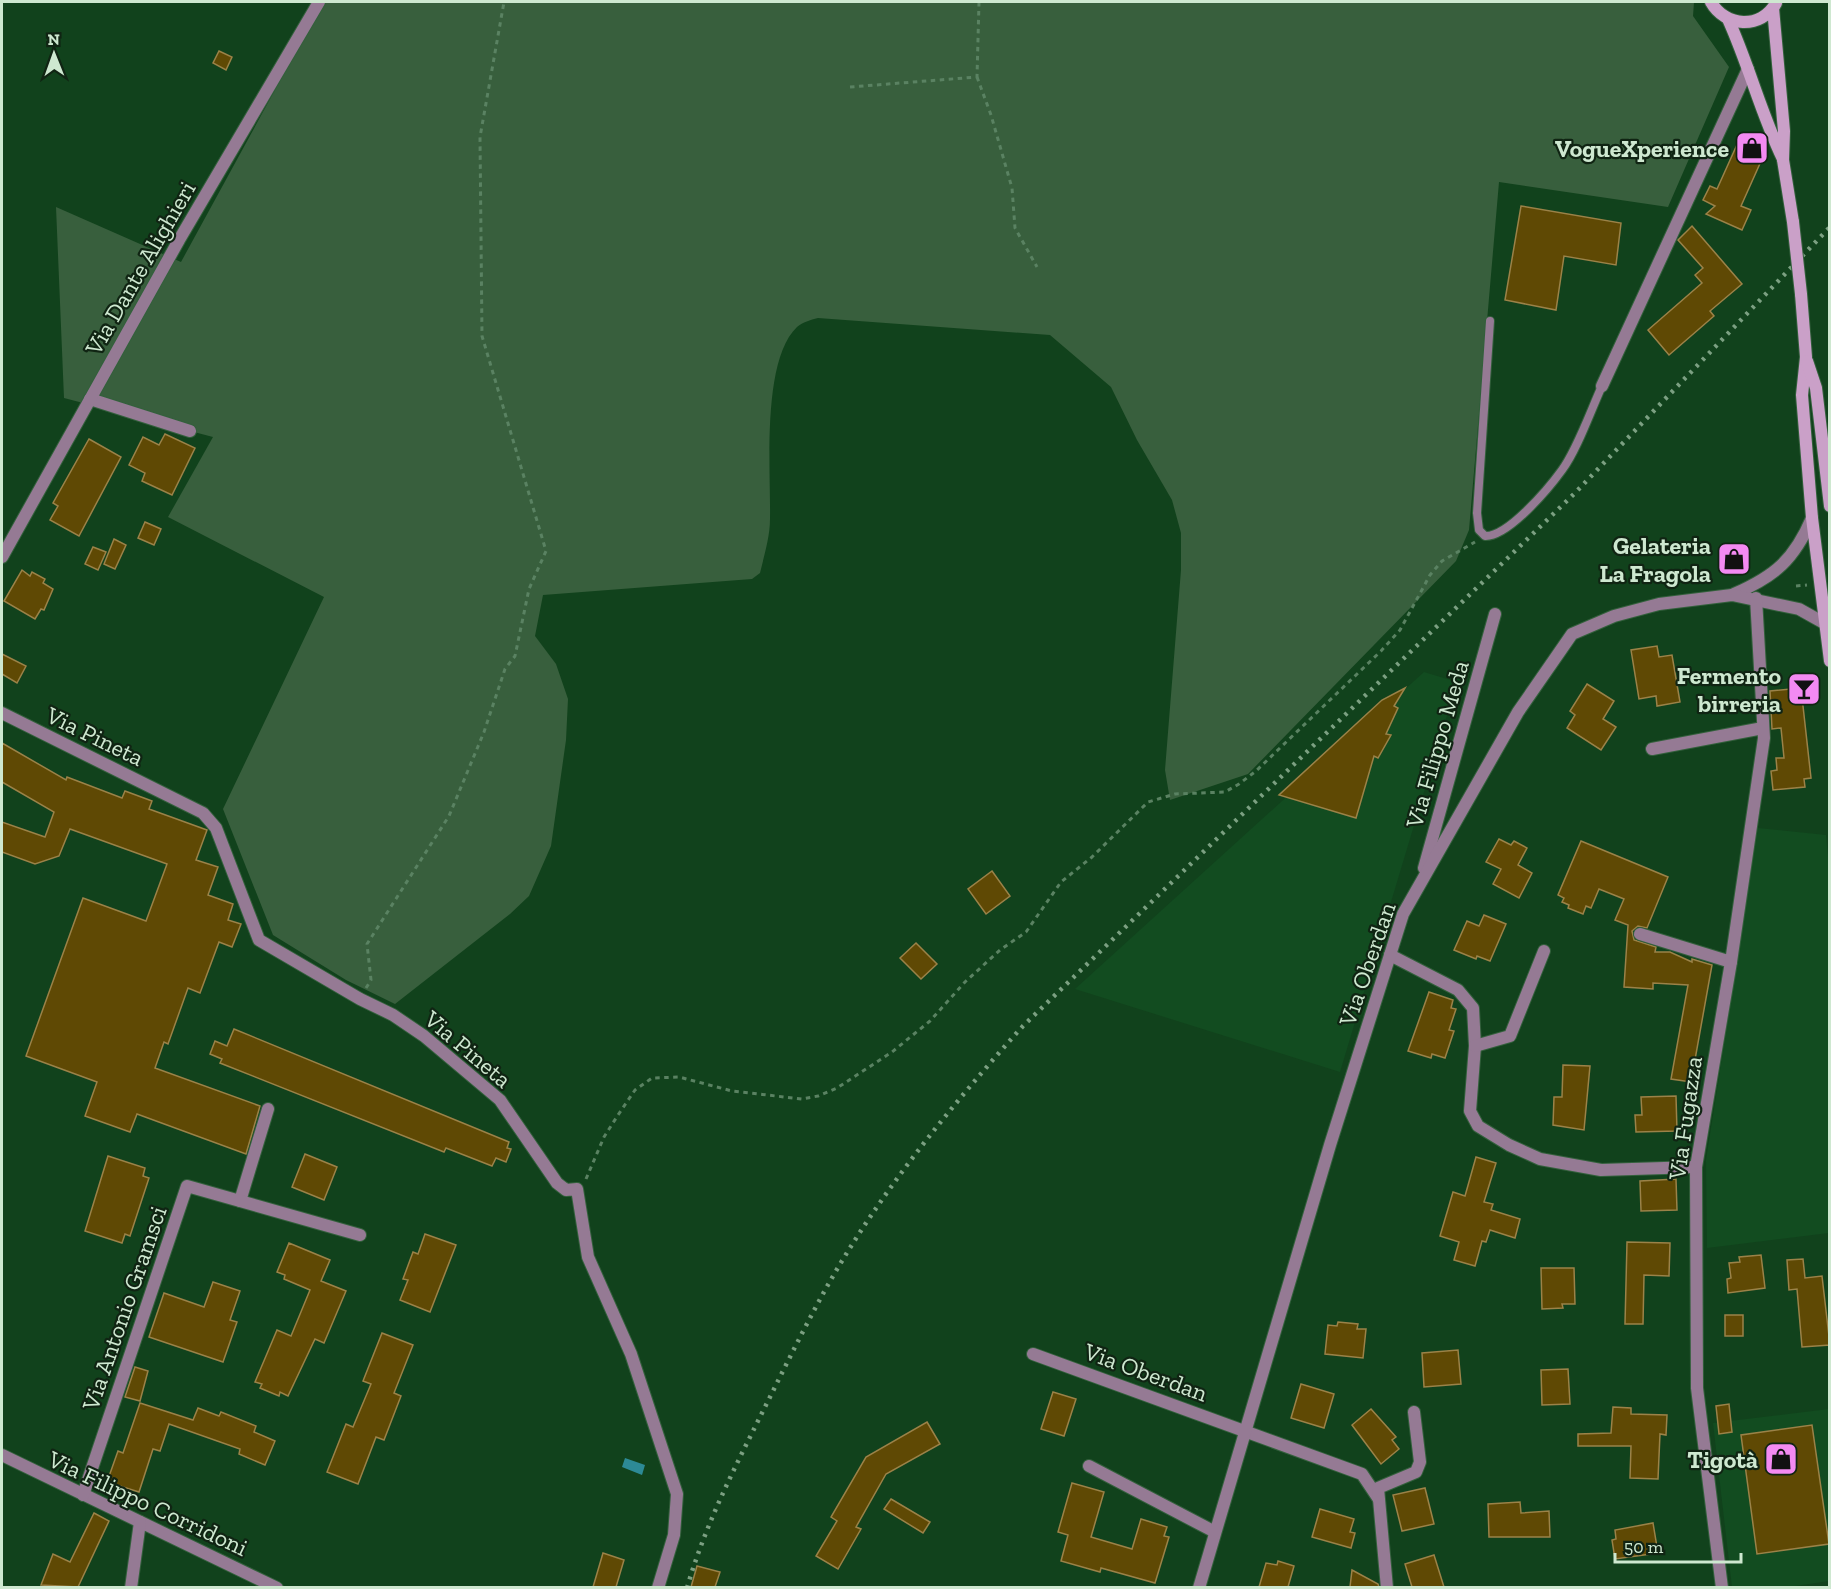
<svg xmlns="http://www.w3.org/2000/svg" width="1831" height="1589" viewBox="0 0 1831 1589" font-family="'Zilla Slab',serif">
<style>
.built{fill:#124c20}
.green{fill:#385f3d}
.water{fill:#2d8a96}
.building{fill:#5f4904;stroke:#9b8248;stroke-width:1.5}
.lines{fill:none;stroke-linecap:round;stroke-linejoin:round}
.service-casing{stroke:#33603c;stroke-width:10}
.minor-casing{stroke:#33603c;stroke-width:14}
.tertiary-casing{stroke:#33603c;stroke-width:14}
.secondary-casing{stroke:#33603c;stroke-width:14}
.path{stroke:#5a8262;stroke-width:3;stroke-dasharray:4.5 4.5;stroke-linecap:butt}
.service{stroke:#957a94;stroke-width:8}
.minor{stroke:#957a94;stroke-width:12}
.tertiary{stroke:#957a94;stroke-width:12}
.secondary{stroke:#caa0c8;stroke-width:12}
.rail{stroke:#7ca082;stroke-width:4.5;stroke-dasharray:3 6;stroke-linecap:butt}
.secondary-bridge-casing{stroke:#33603c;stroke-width:14;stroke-linecap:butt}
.secondary-bridge{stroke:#caa0c8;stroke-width:12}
.labels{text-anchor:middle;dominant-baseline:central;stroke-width:4.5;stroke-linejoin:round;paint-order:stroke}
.poi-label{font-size:24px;font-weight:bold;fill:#cee8d0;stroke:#102413;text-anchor:end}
.street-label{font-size:24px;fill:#cee8d0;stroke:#102413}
</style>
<rect width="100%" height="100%" fill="#11421c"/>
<!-- built -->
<g class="built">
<polygon points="1424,672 1457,682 1340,1072 1075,989"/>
<polygon points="1758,828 1826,835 1830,878 1829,1233 1707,1248 1706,1160"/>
<polygon points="1829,1409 1829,1581 1782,1588 1732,1587 1713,1423"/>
</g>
<!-- green -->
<path class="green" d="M323 2H1694L1693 16 1729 67 1668 207 1499 182 1469 530 1456 561 1248 774 1170 800 1165 770 1181 570V533L1172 500 1137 440 1111 387 1050 335 818 318C810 320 803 322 797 327 761 361 771 474 770 519 770 537 764 556 760 573L752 579 543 595 535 636 556 664 568 699 566 740 551 846 529 896 510 914 395 1004 346 980 273 935 223 809 324 597 168 517 213 437 64 398 56 207 181 262Z"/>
<!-- water -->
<polygon class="water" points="625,1458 645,1465 642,1475 622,1467"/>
<!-- building -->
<g class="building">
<polygon points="219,51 232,57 226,70 213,63"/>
<polygon points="1740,138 1766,150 1741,206 1751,210 1742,230 1706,214 1715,206 1703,200 1710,186 1717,189"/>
<polygon points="1521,206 1621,223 1616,265 1564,256 1556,310 1505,300"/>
<polygon points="1692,226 1742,284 1710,311 1714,316 1669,355 1648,330 1702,283 1695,275 1703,268 1678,240"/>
<polygon points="165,434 195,448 172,495 142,481 145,473 129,465 143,437 159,445"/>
<polygon points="89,439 121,457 79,536 50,520 58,506 53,503"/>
<polygon points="145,522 161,529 154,545 138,538"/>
<polygon points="114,539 126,545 115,569 104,564"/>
<polygon points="93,547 106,552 98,570 85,564"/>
<polygon points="22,570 30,576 32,572 45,579 43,583 53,589 44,610 41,609 35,619 4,601"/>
<polygon points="1657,646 1659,657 1672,655 1680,702 1657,706 1656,696 1639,699 1631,650"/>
<polygon points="2,654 26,666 17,683 2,674"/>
<polygon points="1587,684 1614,701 1603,719 1616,727 1601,750 1567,728 1575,715 1570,711"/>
<polygon points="1405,688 1394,706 1398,708 1386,734 1391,735 1378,758 1374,756 1356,818 1279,795 1382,700"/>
<polygon points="1801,688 1811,778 1804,779 1805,787 1773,790 1771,771 1777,770 1776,758 1784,758 1781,728 1772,729 1770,691"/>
<polygon points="2,743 66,780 67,777 122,798 125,791 152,801 149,809 207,830 196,860 218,867 208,895 233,904 228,920 241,924 232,947 219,942 200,993 188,988 168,1044 164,1042 155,1068 260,1106 246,1154 137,1114 130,1132 85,1116 97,1082 26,1056 83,898 146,921 167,864 70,829 59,856 35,864 2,852 2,822 45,837 54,812 2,782"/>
<polygon points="1499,839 1511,845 1514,841 1527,848 1518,865 1532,873 1519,898 1493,884 1501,869 1486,862"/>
<polygon points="1581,841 1668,877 1647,928 1638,926 1632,931 1634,940 1656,947 1655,952 1670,952 1692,962 1692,959 1712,965 1691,1082 1671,1079 1688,985 1653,983 1653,989 1624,987 1628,925 1615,920 1624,899 1599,889 1591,908 1586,906 1583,914 1568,908 1569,905 1562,902 1564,898 1558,895"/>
<polygon points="992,871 1010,896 986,914 968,889"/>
<polygon points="1484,915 1506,924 1490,961 1477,956 1476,959 1454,950 1467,921 1479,926"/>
<polygon points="916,943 937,964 921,979 900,958"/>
<polygon points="1429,992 1453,1000 1451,1008 1456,1009 1449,1030 1454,1031 1445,1058 1432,1054 1431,1058 1408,1051"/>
<polygon points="234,1029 509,1142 507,1148 511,1149 506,1162 496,1158 492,1166 446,1148 444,1152 220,1063 222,1059 210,1054 215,1041 227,1046"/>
<polygon points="1563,1065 1590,1066 1584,1130 1553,1125 1554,1097 1562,1097"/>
<polygon points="1676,1096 1677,1131 1636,1132 1635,1115 1642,1115 1641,1097"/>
<polygon points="305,1154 337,1167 324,1200 292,1187"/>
<polygon points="108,1156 145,1168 143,1176 149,1178 130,1236 125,1234 122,1243 85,1231"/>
<polygon points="1476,1157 1496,1163 1484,1202 1493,1204 1491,1210 1520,1219 1515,1238 1490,1230 1486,1242 1482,1241 1475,1266 1454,1260 1459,1242 1440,1236 1453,1192 1465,1196"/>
<polygon points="1676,1179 1677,1210 1641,1211 1640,1181"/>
<polygon points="425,1234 456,1245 430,1312 400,1300 408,1280 403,1279 413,1252 418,1254"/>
<polygon points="1627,1242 1670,1243 1669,1276 1644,1275 1643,1324 1625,1324"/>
<polygon points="289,1243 330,1260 321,1281 346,1291 324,1343 315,1339 288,1396 280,1392 279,1396 260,1388 262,1384 255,1382 277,1330 291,1336 310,1290 284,1279 285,1275 277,1272"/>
<polygon points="1761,1255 1765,1288 1728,1293 1727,1279 1731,1278 1729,1263 1740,1262 1739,1257"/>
<polygon points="1803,1259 1805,1278 1822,1276 1830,1345 1802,1347 1797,1289 1789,1290 1787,1260"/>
<polygon points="1541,1268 1574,1268 1575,1304 1562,1304 1563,1308 1542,1309"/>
<polygon points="213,1282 240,1291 230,1320 237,1322 223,1362 149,1337 164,1293 204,1307"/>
<rect x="1725" y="1315" width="18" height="21"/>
<polygon points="1338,1322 1358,1324 1357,1329 1366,1329 1363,1358 1325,1354 1328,1325 1337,1326"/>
<polygon points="382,1333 413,1345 394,1393 401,1396 384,1440 376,1437 358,1484 327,1472 346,1424 353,1427 371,1384 363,1381"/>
<polygon points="1458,1350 1461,1384 1424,1387 1422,1353"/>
<polygon points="135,1367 148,1371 140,1401 125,1397"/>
<polygon points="1568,1369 1570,1404 1542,1405 1541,1370"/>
<polygon points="1301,1384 1334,1394 1324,1428 1291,1418"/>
<polygon points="1053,1392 1076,1399 1064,1436 1041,1429"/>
<polygon points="140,1403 193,1420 198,1408 219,1416 221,1412 256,1426 254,1432 275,1441 265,1465 239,1454 240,1449 169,1424 160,1451 153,1449 139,1492 107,1482 118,1451 123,1453"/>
<polygon points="1729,1404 1732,1432 1719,1434 1716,1406"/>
<polygon points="1613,1407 1631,1408 1631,1414 1667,1415 1666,1435 1660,1434 1658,1479 1630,1478 1631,1446 1578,1446 1578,1434 1611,1433"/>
<polygon points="1371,1409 1396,1437 1392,1440 1399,1449 1381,1464 1352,1425"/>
<polygon points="927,1422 940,1444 886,1474 856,1527 861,1529 838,1569 816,1556 837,1521 831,1517 866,1457"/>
<polygon points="1812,1425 1829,1544 1757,1554 1741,1435"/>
<polygon points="1072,1483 1104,1492 1091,1537 1132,1549 1141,1519 1167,1527 1164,1536 1169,1537 1155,1583 1101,1568 1100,1572 1061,1561 1068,1535 1058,1532"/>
<polygon points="1425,1488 1434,1524 1402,1531 1393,1495"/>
<polygon points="891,1499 930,1522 923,1533 884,1509"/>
<polygon points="1520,1502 1521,1513 1549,1511 1550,1537 1489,1537 1488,1504"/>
<polygon points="1320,1509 1354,1519 1350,1532 1355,1533 1351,1548 1312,1537"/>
<polygon points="94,1513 109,1521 78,1587 41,1585 53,1554 70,1562"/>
<polygon points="1653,1523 1658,1553 1615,1559 1612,1540 1616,1539 1615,1530"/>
<polygon points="603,1553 624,1560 616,1587 593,1587"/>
<polygon points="1434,1555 1444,1587 1412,1587 1405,1564"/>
<polygon points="1278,1561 1294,1566 1288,1587 1259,1587 1266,1563 1277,1565"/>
<polygon points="697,1566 720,1572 715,1587 691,1587"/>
<polygon points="1352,1570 1378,1584 1379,1587 1350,1587"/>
</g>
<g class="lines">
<!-- service casing -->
<g class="service-casing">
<path id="service" d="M1490 321 1477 513 1479 530 1485 536C1508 537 1549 488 1562 470 1577 450 1591 410 1602 386"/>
</g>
<!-- minor casing -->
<g class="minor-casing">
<g id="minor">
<polyline points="1602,386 1748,69"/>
<polyline points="90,399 190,431"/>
<path d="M1734 594C1775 576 1794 560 1812 518"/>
<polyline points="2,713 203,813 216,828 259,940 360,999 393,1015 424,1036 500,1100 557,1183 566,1190 577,1189 588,1257 631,1354 677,1494 674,1535 658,1588"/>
<polyline points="1652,749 1763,728"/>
<polyline points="1424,868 1495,614"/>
<polyline points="1640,934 1731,962"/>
<polyline points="1390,955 1458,990 1473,1008 1475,1046 1470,1111 1478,1126 1509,1145 1540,1159 1601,1170 1696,1167"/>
<polyline points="1475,1046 1510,1036 1544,951"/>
<polyline points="240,1201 268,1109"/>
<polyline points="1033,1354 1362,1474 1378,1498"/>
<polyline points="2,1455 277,1588"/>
<polyline points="1089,1466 1215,1532"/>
<polyline points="83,1495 187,1186 360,1235"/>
<polyline points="131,1588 140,1522"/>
<polyline points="1199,1588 1330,1145 1403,914 1518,712 1572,634 1614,616 1659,604 1732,595 1799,609 1824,623"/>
<polyline points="1387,1588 1378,1488 1416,1472 1420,1462 1414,1412"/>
<polyline points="1722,1588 1697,1388 1696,1167 1731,962 1764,738 1756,598"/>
</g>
</g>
<!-- tertiary casing -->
<g class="tertiary-casing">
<polyline id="tertiary" points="2,557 179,240 319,2"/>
</g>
<!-- secondary casing -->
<g class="secondary-casing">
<g id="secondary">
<path d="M1711 2C1725 27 1761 30 1776 3"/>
<polyline points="1773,8 1784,131 1783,160 1793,222"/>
<path d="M1728 19C1749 65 1761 114 1783 159"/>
<polyline points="1801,294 1806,357 1802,395 1812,518 1830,661"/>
<polyline points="1807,361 1816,388 1830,506"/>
</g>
</g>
<!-- path -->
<g class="path">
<polyline points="977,77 991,115 1012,188 1015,228 1037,267"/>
<polyline points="850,87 977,77 979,2"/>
<polyline points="1796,586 1807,585"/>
<polyline points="366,988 371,980 367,944 449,816 484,732 505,669 515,656 529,589 546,551 482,336 480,137 504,2"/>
<polyline points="586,1179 604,1137 618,1115 635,1090 652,1078 679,1077 732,1091 802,1099 818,1096 837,1088 892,1052 930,1021 965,982 1000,950 1026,932 1061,882 1092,857 1148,802 1175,794 1225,792 1239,784 1256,771 1381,651 1400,630 1430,575 1442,561 1475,542"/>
</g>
<!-- service -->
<use href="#service" class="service"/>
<!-- minor -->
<use href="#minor" class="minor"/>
<!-- tertiary -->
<use href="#tertiary" class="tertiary"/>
<!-- secondary -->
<use href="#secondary" class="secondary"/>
<!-- rail -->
<path class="rail" d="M687 1588C705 1525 735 1467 764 1409 785 1367 806 1324 829 1283 882 1190 951 1106 1023 1026L1576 492 1830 227"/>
<!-- secondary-bridge casing -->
<g class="secondary-bridge-casing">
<polyline id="secondary-bridge" points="1793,222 1801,294"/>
</g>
<!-- secondary-bridge -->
<use href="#secondary-bridge" class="secondary-bridge"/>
</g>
<!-- icons -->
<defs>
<g id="shop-square" transform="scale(1.725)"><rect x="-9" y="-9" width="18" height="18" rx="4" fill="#f38af2" stroke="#102413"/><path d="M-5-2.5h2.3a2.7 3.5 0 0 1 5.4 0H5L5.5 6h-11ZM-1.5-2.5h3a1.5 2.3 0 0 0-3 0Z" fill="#111"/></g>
<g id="bar-square" transform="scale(1.725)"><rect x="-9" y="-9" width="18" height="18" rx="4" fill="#f38af2" stroke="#102413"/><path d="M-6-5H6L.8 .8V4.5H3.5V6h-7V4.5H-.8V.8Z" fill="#111"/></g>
</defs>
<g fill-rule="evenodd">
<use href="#shop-square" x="1752" y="148"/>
<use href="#shop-square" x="1734" y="559"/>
<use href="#bar-square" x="1804" y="689"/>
<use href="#shop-square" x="1781" y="1459"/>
</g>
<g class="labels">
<!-- poi labels -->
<g class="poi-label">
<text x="1729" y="148">VogueXperience</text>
<text x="1711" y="545">Gelateria<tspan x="1711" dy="28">La Fragola</tspan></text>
<text x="1781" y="675">Fermento<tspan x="1781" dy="28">birreria</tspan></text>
<text x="1758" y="1459">Tigotà</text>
</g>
<!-- street labels -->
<g class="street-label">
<text transform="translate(140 268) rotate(-60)">Via Dante Alighieri</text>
<text transform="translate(95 736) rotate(26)">Via Pineta</text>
<text transform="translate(1437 744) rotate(-74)">Via Filippo Meda</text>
<text transform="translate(1367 964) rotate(-71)">Via Oberdan</text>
<text transform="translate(468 1049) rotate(40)">Via Pineta</text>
<text transform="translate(1685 1118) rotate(-82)">Via Fugazza</text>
<text transform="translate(124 1308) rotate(-71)">Via Antonio Gramsci</text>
<text transform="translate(1146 1372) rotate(20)">Via Oberdan</text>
<text transform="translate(148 1503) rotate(25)">Via Filippo Corridoni</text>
</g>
</g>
<!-- border -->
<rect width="1831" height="1589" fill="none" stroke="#cee8d0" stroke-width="6"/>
<!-- north arrow -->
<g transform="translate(54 54) rotate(359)" stroke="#102413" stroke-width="4.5" paint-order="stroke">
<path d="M0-4.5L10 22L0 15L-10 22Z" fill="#cee8d0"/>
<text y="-9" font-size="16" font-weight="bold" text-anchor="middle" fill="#cee8d0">N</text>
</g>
<!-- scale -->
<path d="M1615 1553v9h126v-9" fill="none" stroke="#cee8d0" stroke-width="3"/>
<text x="1624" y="1553" font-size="18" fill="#cee8d0" stroke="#102413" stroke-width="4.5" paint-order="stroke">50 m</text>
</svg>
